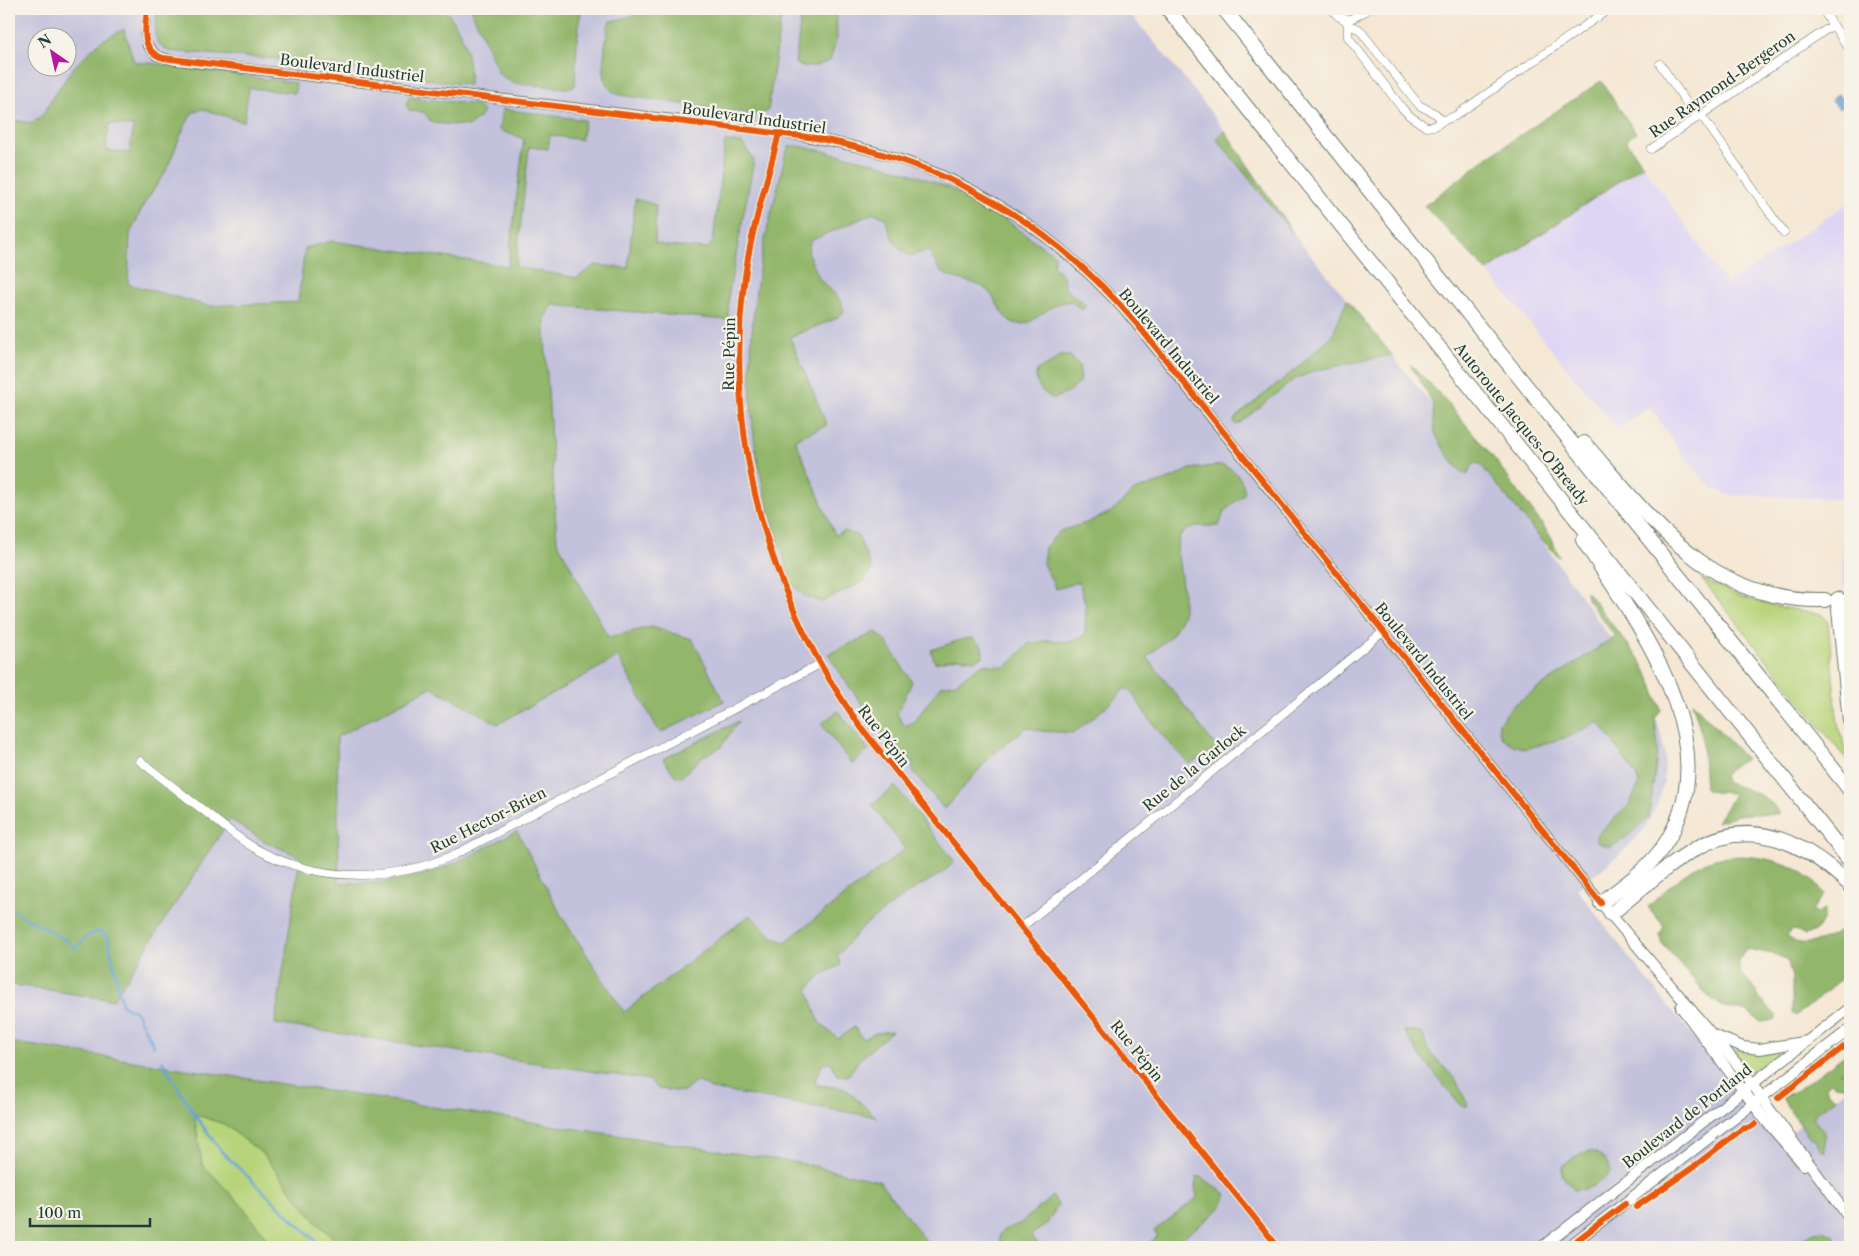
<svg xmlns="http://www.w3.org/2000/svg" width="1859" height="1256" viewBox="0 0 1859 1256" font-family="'Libre Caslon Text',serif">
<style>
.built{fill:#ded5f5}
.industrial{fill:#c3c1db;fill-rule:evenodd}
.green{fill:#b8d47a;stroke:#6c8857}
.forest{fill:#92b66a;stroke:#587a4f;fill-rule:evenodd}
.water{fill:#68a3d8;stroke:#447086}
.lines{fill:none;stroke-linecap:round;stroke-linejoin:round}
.stream{stroke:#68a3d8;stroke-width:2.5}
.minor-casing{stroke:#6a786c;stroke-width:9}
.tertiary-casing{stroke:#6a786c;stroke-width:11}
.secondary-casing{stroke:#6a786c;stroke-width:12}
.motorway-casing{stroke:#6a786c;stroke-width:16}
.minor{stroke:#fff;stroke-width:8}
.tertiary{stroke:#fff;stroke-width:9}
.secondary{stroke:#fff;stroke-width:10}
.motorway{stroke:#fff;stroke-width:14}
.cycleway-casing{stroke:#f7f3e8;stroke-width:9}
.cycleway{stroke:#e8590c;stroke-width:6}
.labels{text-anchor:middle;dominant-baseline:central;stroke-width:4.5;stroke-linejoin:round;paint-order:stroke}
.street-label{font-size:15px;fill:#1f3d34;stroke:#f7f3e8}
</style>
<rect width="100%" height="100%" fill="#f7f3e8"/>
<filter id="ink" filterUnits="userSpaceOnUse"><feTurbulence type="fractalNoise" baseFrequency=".02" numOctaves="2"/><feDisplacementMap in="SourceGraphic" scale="10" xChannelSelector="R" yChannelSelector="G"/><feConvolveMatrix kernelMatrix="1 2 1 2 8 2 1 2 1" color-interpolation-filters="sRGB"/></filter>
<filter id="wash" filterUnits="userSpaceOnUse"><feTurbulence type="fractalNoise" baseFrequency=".0096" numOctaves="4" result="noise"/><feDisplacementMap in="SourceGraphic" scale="20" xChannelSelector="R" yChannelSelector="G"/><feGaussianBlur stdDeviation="1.12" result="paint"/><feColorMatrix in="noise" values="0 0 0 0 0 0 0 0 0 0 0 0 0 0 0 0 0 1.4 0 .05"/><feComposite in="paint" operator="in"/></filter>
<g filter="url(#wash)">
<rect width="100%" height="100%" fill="#f5e7d4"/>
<!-- built -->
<polygon class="built" points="1643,165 1727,285 1850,202 1850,592 1843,586 1842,580 1843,501 1840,499 1728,495 1714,489 1685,459 1650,407 1617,429 1487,271"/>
<!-- industrial -->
<path class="industrial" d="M9 9H1126L1186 80 1225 131 1216 138 1540 538 1639 679 1652 707 1660 731 1665 756 1664 782 1658 803 1645 828 1623 852 1577 889 1629 957 1779 1142 1850 1087V1247H9ZM38 38H68V68H38Z"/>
<!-- green -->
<g class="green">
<polygon points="1701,578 1742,597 1780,607 1821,614 1828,622 1836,709 1839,730 1850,759 1850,764"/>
<polygon points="1736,1049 1762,1053 1777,1051 1779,1056 1754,1075 1735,1054"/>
<polygon points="194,1114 224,1124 262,1153 317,1223 343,1247 273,1247 243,1207 202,1164"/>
</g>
<!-- forest -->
<g class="forest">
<path d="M157 9H444C463 28 471 59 469 85L299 61 168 51 158 43 155 33Z"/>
<polygon points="471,9 581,9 577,41 575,86 565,88 512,83 499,74"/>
<path d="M659 9 689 11 696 9H782L768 111 760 115 620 95C615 93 610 90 607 85 600 72 606 37 609 22Z"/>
<path d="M802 9H836L837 38 830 61C817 65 807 71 795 63Z"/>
<path d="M124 29 134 62 150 63 296 83 295 93 249 88 244 122 202 109 192 113 182 132 166 171 145 202 130 234 128 284 209 306 298 302 305 248 332 241 508 266 524 139 499 130 502 109 585 120 581 140 550 135 548 149 529 147 516 267 577 278 595 265 628 268 635 199 656 205 655 243 667 246 707 249 713 242 725 141 742 143 754 160 729 292 728 320 552 305 545 318V340L557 541 608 637 651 627 692 639 724 701 660 733 618 657 498 724 431 687 337 737 339 882C371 885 407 881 438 870 465 860 491 844 517 831L562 917 624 1012 750 915 774 938 785 942 905 849 872 805 895 786 955 862 942 873 908 893 861 928 837 956 841 965 820 975 808 990 819 1022 838 1039 854 1027 863 1039 876 1033 892 1031 859 1060 848 1076 837 1075 831 1062 823 1063 815 1079 816 1085 845 1088 876 1117 711 1089 702 1083 695 1082 684 1092 658 1089 649 1080 275 1024 300 857 264 841 230 819 113 1000 9 984V119L31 123 43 115 52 98 75 66 101 41ZM109 124 133 126 130 153 106 150Z"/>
<polygon points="1601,81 1636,133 1626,140 1643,165 1487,271 1424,206 1488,157"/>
<polygon points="409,97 477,105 483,112 478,119 469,126 432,123 424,112 410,111 406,106"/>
<polygon points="1225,131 1293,233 1216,138"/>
<path d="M790 146H799C862 159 916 170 973 200 1003 215 1027 237 1055 255L1053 266C1070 278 1060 281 1067 290 1072 296 1080 298 1086 306L1082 310 1071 301C1049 302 1037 322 1023 324 1003 327 998 299 986 289 974 280 952 280 943 273 936 267 933 258 929 250L910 256C893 246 891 236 885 218L874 213 810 241 808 253 820 280 832 291 841 301 844 312 835 319 790 337 827 425 795 439 835 535 845 531 858 536 872 569 864 581 822 602 806 597 792 584C781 546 766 505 759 467 745 403 750 312 763 248 770 215 779 184 786 152Z"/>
<polygon points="1347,300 1392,355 1318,370 1295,379 1237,425 1233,422 1237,416 1297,368 1332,336"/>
<path d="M1060 356H1070L1079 365 1081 381 1067 393 1054 399C1043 393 1033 385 1037 370L1050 364Z"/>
<path d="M1410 364 1442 396 1493 457 1549 534 1560 558 1540 538 1480 464 1474 463 1467 475C1458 473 1438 442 1435 433 1433 424 1435 414 1433 405 1428 391 1417 377 1410 364Z"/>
<path d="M1221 465C1236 469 1243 479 1245 493L1224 512 1219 526H1196L1186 530 1179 538 1177 549 1183 592V615L1172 635 1147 657 1217 748 1189 764C1167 741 1146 719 1131 690L1123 689 1118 697 1074 733 1041 731 1027 727 991 756 944 809 913 771V762L904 752 893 748 842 676 828 654 876 632 886 641 912 682 897 714 905 726 915 721 940 686 955 683 983 664 1006 667 1028 644 1049 640 1070 642 1085 635 1086 606 1079 582 1056 589 1043 564 1045 547 1060 531 1086 523 1111 512 1134 491 1175 477 1190 469Z"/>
<polygon points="1586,591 1640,660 1650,679 1661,710 1655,718 1658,749 1649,817 1622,841 1610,847 1596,842 1596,836 1629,805 1639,784 1636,775 1599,722 1568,737 1525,749 1513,745 1502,738 1499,731 1499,723 1512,706 1615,636 1587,599"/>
<polygon points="972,638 982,646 983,657 974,660 957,658 935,663 931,650 963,639"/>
<path d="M1692 702 1746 759 1730 769 1724 776 1725 782C1746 789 1767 794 1780 813 1766 816 1761 813 1748 814 1737 814 1727 819 1717 822L1732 798 1733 793 1713 792 1705 789 1702 736Z"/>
<polygon points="838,711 869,750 852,764 821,724"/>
<polygon points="739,721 720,748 703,756 681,777 676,777 663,759"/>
<path d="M1739 856C1770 857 1808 866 1824 895L1812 910 1816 913 1824 909C1825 924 1819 930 1805 935L1798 931 1791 930 1786 936C1800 950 1823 941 1838 932 1843 929 1846 924 1850 922V945L1839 981 1808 1007 1795 1016 1792 1013V978L1788 962 1777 955 1748 949C1739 956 1735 966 1743 976 1746 979 1749 981 1751 984 1758 997 1765 1005 1776 1015V1020L1761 1022 1748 1012 1721 1006 1708 996 1661 942 1660 935 1664 926 1648 907C1668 888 1688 867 1715 859 1723 857 1731 857 1739 856Z"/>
<polygon points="1404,1031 1416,1031 1423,1035 1428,1050 1456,1080 1468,1105 1466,1107 1460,1105 1417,1052"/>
<polygon points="9,1042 805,1164 879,1181 931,1247 343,1247 317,1223 262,1153 224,1124 194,1114 202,1164 243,1207 273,1247 9,1247"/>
<polygon points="1850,1051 1850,1064 1839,1073 1850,1070 1850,1087 1835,1085 1831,1082 1826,1087 1828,1093 1836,1098 1812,1117 1824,1132 1825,1152 1819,1147 1815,1140 1811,1139 1787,1107 1782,1097 1799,1089"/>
<path d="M1589 1151C1602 1154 1607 1159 1611 1172 1597 1184 1594 1189 1574 1190L1562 1175V1166L1574 1157Z"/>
<polygon points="1197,1177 1201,1177 1226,1194 1223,1204 1215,1213 1171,1247 1143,1247 1158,1236 1154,1231 1197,1198 1195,1186"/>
<polygon points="1053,1196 1058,1205 1046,1225 1031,1235 1040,1247 1007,1247 1000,1241 1000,1234 1003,1230 1019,1224"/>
<polygon points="1822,1231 1834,1235 1837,1244 1835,1247 1788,1247 1814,1232"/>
</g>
<!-- water -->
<polygon class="water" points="1838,94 1845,104 1839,109 1831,99"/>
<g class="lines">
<!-- stream -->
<g class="stream">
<polyline points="9,908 69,942 75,949 87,936 101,931 108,938 122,1005 136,1012 154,1046"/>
<polyline points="162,1061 194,1114 222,1152 322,1247"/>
</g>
</g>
</g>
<g filter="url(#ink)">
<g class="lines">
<!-- minor casing -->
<g class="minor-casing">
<g id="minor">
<polyline points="147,9 145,35 147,45"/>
<path d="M1332 9C1344 27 1354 18 1369 9"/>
<polyline points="1822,9 1850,50"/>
<polyline points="1345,19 1348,25 1348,37 1402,108 1410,116 1426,127 1435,126 1442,121 1455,116 1609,9"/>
<polyline points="1348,25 1359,29 1419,105 1436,114 1442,121"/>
<polyline points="1660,64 1697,118"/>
<polyline points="1701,115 1784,233"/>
<path d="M779 133C767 183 750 232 744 284 724 441 770 603 863 730L1278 1247"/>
<polyline points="1651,149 1833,25"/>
<path d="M140 761C161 777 182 794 203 810 221 824 238 839 258 850 320 883 393 882 456 854L820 664"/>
<polyline points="1022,927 1384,631"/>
</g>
</g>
<!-- tertiary casing -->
<g class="tertiary-casing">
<g id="tertiary">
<path d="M147 45 157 56 173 60 770 131C817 138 863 146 908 162 996 193 1072 250 1133 320L1601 903"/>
<polyline points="1833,600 1850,599"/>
<polyline points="1835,604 1850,610"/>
</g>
</g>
<!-- secondary casing -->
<g class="secondary-casing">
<g id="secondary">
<polyline points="1601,903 1747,1076 1770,1110 1850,1219"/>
<polyline points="1681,1007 1766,1121 1804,1165"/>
<polyline points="1714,1035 1743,1047 1760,1049 1808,1041"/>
<polyline points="1542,1247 1850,1008"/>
<polyline points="1568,1247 1850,1029"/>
</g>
</g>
<!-- motorway casing -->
<g class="motorway-casing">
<g id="motorway">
<polyline points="1168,9 1850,861"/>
<polyline points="1224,9 1850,790"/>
<path d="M1584 443C1652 520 1710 603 1825 600"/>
<path d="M1583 540C1637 623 1733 746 1663 847 1647 870 1623 886 1601 903"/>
<polyline points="1838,599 1850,721"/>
<path d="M1611 914C1638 892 1665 866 1695 849 1753 815 1807 844 1850 885"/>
</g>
</g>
<!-- minor -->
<use href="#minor" class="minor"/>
<!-- tertiary -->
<use href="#tertiary" class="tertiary"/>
<!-- secondary -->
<use href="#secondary" class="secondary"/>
<!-- motorway -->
<use href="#motorway" class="motorway"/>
<!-- cycleway casing -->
<g class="cycleway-casing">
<g id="cycleway">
<path d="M147 9C145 28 140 51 163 58L816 138C949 163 1050 222 1137 324L1601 903"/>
<path d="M779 133C767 183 750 232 744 284 724 441 770 603 863 730L1278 1247"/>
<polyline points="1778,1098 1850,1042"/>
<polyline points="1636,1207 1692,1168 1742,1129 1751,1127 1755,1124"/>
<polyline points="1568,1247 1625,1204"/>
</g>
</g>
<!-- cycleway -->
<use href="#cycleway" class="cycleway"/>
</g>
</g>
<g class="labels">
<!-- street labels -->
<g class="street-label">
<text transform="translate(352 68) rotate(7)">Boulevard Industriel</text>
<text transform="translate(1722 84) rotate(-35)">Rue Raymond-Bergeron</text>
<text transform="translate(754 118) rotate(8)">Boulevard Industriel</text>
<text transform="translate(1169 346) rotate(50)">Boulevard Industriel</text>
<text transform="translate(729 354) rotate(-89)">Rue Pépin</text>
<text transform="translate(1522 424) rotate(51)">Autoroute Jacques-O'Bready</text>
<text transform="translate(1424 661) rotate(51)">Boulevard Industriel</text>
<text transform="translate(884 736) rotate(52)">Rue Pépin</text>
<text transform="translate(1194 768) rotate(-39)">Rue de la Garlock</text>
<text transform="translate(488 820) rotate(-27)">Rue Hector-Brien</text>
<text transform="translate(1137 1051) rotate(51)">Rue Pépin</text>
<text transform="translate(1687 1116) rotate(-38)">Boulevard de Portland</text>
</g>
</g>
<!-- margin -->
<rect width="1859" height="1256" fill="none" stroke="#f7f3e8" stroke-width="30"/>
<!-- north arrow -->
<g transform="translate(52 52) rotate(326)"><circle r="24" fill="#f7f3e8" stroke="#a1aaa0"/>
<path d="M0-4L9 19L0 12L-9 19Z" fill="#b5179e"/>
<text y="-8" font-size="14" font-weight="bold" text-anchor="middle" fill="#1f3d34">N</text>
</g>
<!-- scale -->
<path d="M30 1218v8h120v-8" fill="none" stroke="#1f3d34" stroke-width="2.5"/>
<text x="38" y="1218" font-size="15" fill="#1f3d34" stroke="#f7f3e8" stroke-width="4" paint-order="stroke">100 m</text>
</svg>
